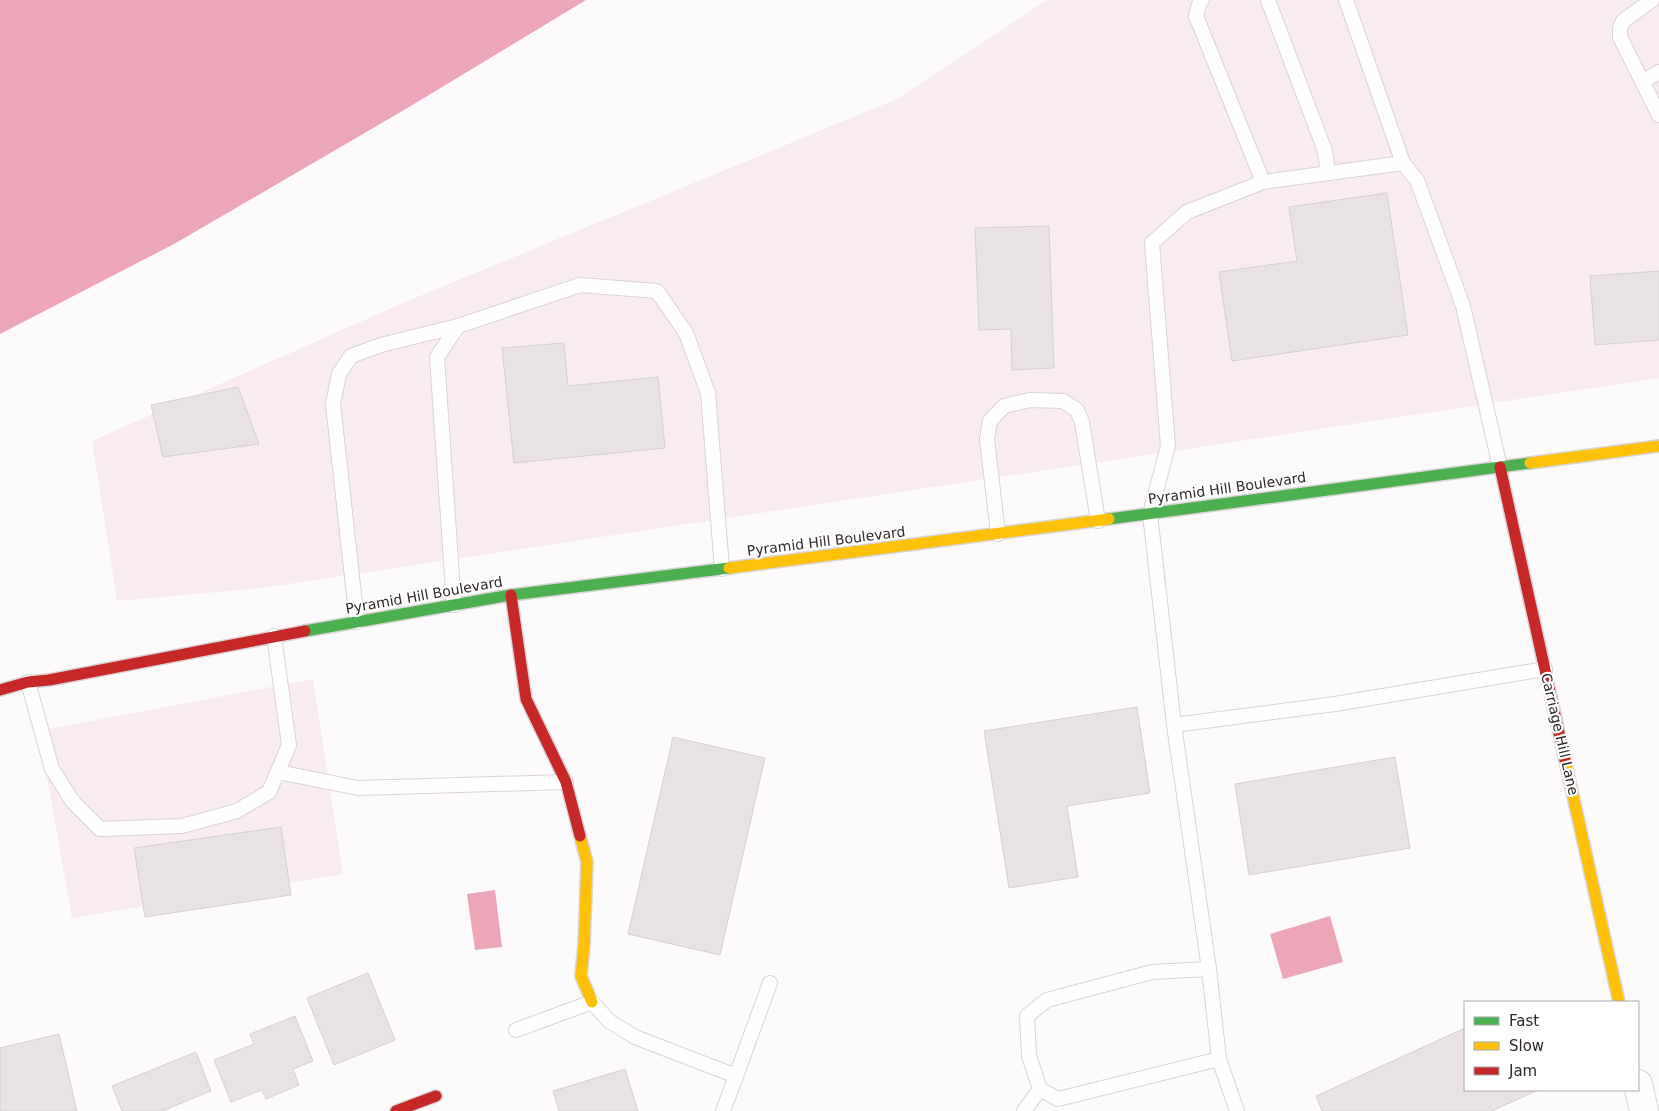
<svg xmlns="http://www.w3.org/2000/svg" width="1659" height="1111" viewBox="0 0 1659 1111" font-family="'DejaVu Sans',sans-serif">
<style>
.built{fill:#f8ecef}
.water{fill:#eda6b8}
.building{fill:#e8e2e4;stroke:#d6d0d2}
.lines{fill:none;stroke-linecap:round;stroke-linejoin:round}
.lane-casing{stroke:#dad4d6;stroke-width:16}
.street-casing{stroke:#dad4d6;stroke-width:30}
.fast-casing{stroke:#dad4d6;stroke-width:14}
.slow-casing{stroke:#dad4d6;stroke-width:14}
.jam-casing{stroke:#dad4d6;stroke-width:14}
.lane{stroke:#fffefe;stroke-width:14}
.street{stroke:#fffefe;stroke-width:28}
.fast{stroke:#4caf50;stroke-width:11}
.slow{stroke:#ffc107;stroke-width:11}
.jam{stroke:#c62828;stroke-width:11}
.labels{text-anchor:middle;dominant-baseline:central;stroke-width:4.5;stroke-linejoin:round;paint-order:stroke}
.street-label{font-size:14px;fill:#302729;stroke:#fff}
</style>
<rect width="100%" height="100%" fill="#fdfafb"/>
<!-- built -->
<g class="built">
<polygon points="1047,0 1659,0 1659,378 262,588 117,601 92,441 398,305 897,99"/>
<polygon points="313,679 343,874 72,918 39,731"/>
</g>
<!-- water -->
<g class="water">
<polygon points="0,0 586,0 404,110 174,244 0,334"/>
<polygon points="495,890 502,947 475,950 467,894"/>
<polygon points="1330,916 1343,962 1283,979 1270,934"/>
</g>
<!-- building -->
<g class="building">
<polygon points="1387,193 1408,335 1232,361 1219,272 1297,261 1289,207"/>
<polygon points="1049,226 1054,368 1012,370 1011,329 979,330 975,228"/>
<polygon points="1659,271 1659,340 1595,345 1590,276"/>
<polygon points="564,343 568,386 658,377 665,448 514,463 502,348"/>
<polygon points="238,387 259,444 163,457 151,405"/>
<polygon points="1137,707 1150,793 1067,806 1078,877 1009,888 984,731"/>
<polygon points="673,737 765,758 720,955 628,934"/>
<polygon points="1395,757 1410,848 1249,875 1235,784"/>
<polygon points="281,827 291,895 145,917 134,848"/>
<polygon points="368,973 395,1040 334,1065 307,998"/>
<polygon points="295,1016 313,1061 293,1069 299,1085 266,1099 262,1090 231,1102 214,1060 254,1044 250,1034"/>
<polygon points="1465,1028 1465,1090 1538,1090 1492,1111 1322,1111 1316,1096"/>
<polygon points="59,1034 77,1111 0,1111 0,1048"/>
<polygon points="196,1052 211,1091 162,1111 122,1111 112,1086"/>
<polygon points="625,1069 638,1111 559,1111 553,1091"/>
</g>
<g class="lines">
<!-- lane casing -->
<g class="lane-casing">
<g id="lane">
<polyline points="1202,0 1200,1 1196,16 1263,182"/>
<polyline points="1268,0 1325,151 1328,173"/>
<polyline points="1346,0 1403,163"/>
<polyline points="1652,0 1623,21 1620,28 1620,37 1659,115"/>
<polyline points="1642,82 1659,72"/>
<polyline points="998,534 987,439 990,421 1004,406 1030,400 1063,401 1077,410 1082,422 1098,521"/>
<polyline points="454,605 437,357 458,326 580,285 657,291 686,333 708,393 722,569"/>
<polyline points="357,622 333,404 339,374 351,356 381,345 458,326"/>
<polyline points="28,682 52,769 73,802 100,829 182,826 237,811 269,792 289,745 274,636"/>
<polyline points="1174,725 1335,704 1545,669"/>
<polyline points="278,772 358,788 566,782"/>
<polyline points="1209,969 1152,972 1047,1000 1027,1016 1029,1056 1040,1089 1058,1099 1219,1059"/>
<polyline points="516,1030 592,1002 609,1021 635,1037 736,1076 723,1111"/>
<polyline points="736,1076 770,983"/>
<polyline points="1024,1111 1040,1089"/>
<polyline points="1237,1111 1219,1059 1209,969 1174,725 1150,514 1168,446 1152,243 1187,212 1263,182 1403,163 1417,180 1463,306 1500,467"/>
</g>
</g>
<!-- street casing -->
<g class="street-casing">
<polyline id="street" points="1638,1084 1644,1111"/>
</g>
<!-- fast casing -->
<g class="fast-casing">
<g id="fast">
<polyline points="1109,519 1530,463"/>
<polyline points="305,631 511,595 729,568"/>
</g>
</g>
<!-- slow casing -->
<g class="slow-casing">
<g id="slow">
<polyline points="1530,463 1659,446"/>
<polyline points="729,568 1109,519"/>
<polyline points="1565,760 1619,1002"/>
<polyline points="580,836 587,862 584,945 581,976 592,1002"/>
</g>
</g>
<!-- jam casing -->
<g class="jam-casing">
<g id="jam">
<polyline points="1500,467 1565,760"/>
<polyline points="511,595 526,699 566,782 580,836"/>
<polyline points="0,690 28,682 49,680 305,631"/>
<polyline points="396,1111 436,1096"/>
</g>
</g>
<!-- lane -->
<use href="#lane" class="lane"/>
<!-- street -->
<use href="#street" class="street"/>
<!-- fast -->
<use href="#fast" class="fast"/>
<!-- slow -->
<use href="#slow" class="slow"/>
<!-- jam -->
<use href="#jam" class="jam"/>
</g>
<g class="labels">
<!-- street labels -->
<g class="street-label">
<text transform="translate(1227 488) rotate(-8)">Pyramid Hill Boulevard</text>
<text transform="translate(826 541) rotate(-7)">Pyramid Hill Boulevard</text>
<text transform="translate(424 595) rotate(-10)">Pyramid Hill Boulevard</text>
<text transform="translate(1560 734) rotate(77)">Carriage Hill Lane</text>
</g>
</g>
<!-- legend -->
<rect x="1464" y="1001" width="175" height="90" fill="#ffffff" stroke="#aca9a9"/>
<rect x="1474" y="1017" width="25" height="8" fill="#4caf50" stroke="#aca9a9"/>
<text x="1509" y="1026" font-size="15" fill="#302729">Fast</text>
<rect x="1474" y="1042" width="25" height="8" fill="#ffc107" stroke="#aca9a9"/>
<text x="1509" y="1051" font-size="15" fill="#302729">Slow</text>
<rect x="1474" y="1067" width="25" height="8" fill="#c62828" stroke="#aca9a9"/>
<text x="1509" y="1076" font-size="15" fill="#302729">Jam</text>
</svg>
